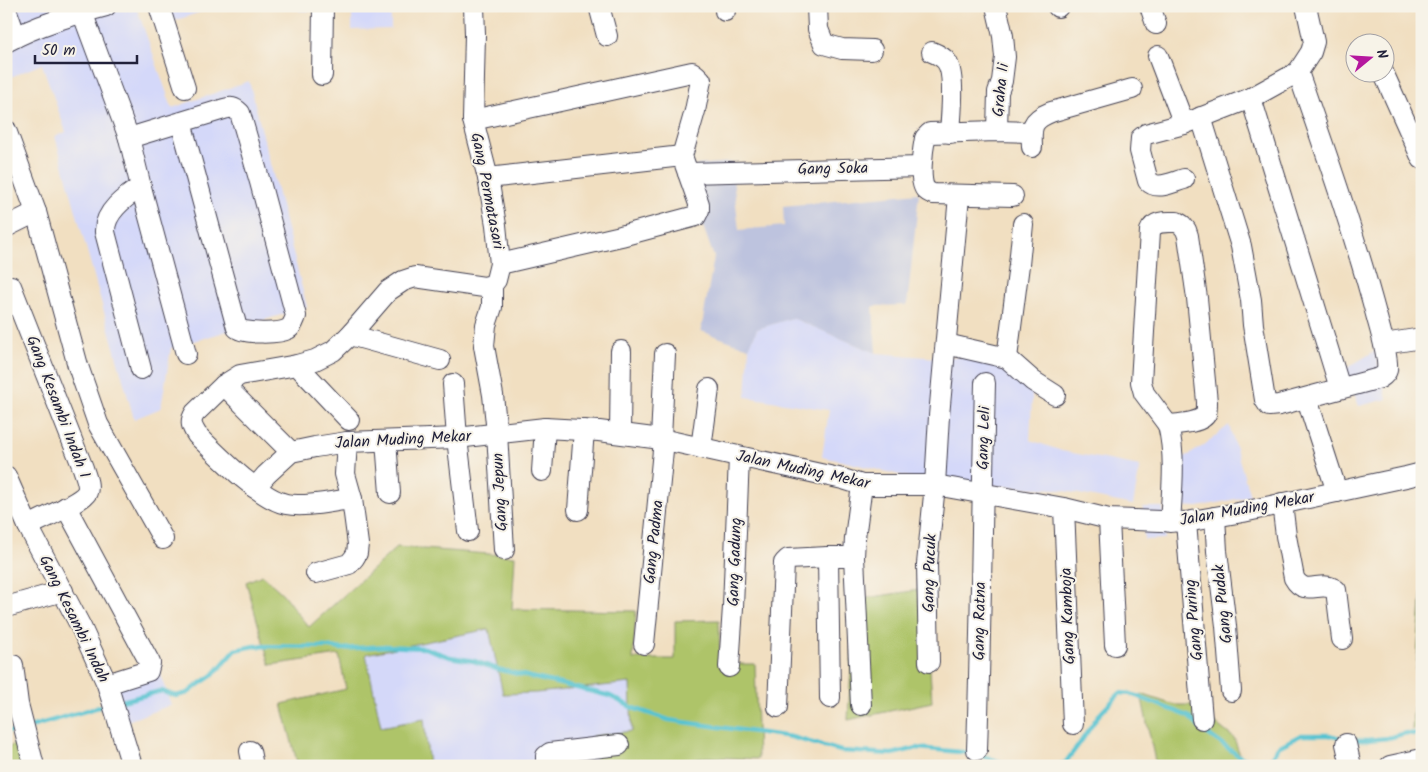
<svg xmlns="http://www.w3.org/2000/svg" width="1428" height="772" viewBox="0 0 1428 772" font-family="Kalam,sans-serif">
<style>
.built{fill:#d4d8f9}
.industrial{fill:#bdc3de}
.green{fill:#aec469;stroke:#687352}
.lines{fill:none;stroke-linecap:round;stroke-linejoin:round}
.stream{stroke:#57c3d1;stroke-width:4.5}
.minor-casing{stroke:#413e4f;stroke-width:22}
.minor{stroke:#fff;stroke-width:20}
.labels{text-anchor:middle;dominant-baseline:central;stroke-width:4;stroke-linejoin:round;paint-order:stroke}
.street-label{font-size:16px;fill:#22223b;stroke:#f7f3e8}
</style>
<rect width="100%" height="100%" fill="#f7f3e8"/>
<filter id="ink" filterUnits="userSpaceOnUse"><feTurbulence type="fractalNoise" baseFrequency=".02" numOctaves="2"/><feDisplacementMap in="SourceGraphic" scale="10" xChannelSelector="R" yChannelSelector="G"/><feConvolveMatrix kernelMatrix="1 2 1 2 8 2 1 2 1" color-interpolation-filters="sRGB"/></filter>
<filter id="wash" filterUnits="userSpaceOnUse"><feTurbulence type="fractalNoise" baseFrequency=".0096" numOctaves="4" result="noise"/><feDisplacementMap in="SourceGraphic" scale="20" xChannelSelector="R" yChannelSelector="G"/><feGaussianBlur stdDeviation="1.12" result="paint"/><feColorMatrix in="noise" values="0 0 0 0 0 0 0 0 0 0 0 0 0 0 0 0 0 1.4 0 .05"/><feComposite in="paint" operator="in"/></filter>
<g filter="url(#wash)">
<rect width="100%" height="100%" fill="#f1dfc1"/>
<!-- built -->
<g class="built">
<polygon points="6,6 136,6 172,108 249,81 307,307 171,348 161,408 134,419 55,136 66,132 42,64 6,79"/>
<polygon points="168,6 218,6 174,21"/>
<polygon points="298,6 391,6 391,29 352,30 352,12 299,11"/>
<polygon points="792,318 876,353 938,358 983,355 1033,377 1030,440 1062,451 1140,466 1133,505 1055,489 1014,487 920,480 842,461 822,457 829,410 746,397 749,348 757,329"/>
<polygon points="1375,351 1387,399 1359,406 1345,369"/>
<polygon points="1229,425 1250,496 1198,507 1175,506 1172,459 1184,458 1203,446"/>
<polygon points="1143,507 1163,507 1165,539 1144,540"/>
<polygon points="490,629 536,693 630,683 633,731 592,736 596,766 429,766 424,719 381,728 366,654"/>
<polygon points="156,659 171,705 111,727 96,681"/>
</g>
<!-- industrial -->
<polygon class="industrial" points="731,162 739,230 784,226 783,206 919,193 907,305 873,306 876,353 792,318 757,329 749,348 701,331 714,257 704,229 696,165"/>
<!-- green -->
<g class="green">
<polygon points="397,547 515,556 512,609 636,611 633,659 675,659 675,621 719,620 720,664 755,664 758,759 706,757 684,762 685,766 596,766 592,736 632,731 630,683 536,693 503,694 489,629 366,654 381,727 424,719 429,766 298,766 282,704 346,689 339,655 270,665 246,582 262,575 283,594 297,613 309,627"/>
<polygon points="1422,588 1422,730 1412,729"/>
<polygon points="925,589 932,702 848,720 853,631 853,600"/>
<polygon points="1141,694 1174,705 1192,705 1234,738 1239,752 1239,766 1156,766"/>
<polygon points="23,736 27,766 6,766 6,750"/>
</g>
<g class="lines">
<!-- stream -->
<g class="stream">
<polyline points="118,702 161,691 176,696 188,693 198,685 213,675 235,650 254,646 330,647 342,649 386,646 425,648 450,657 474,661 497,669 598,693 610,696 633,708 669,720 791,737 841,751 892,754 917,748 972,753"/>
<polyline points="30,727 109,704"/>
<polyline points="6,732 20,730"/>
<polyline points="980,755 1012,766"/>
<polyline points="1055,766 1065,763 1080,743 1098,716 1120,693 1131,694 1188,716 1202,730 1239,756 1259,766"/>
<polyline points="1264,766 1267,764 1278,747 1301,735 1329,735 1347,740 1368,740 1388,738 1406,733 1422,735"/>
</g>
</g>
</g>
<g filter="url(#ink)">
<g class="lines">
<!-- minor casing -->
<g class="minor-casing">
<g id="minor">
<polyline points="159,6 185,88"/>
<polyline points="599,6 607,36"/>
<polyline points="725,6 725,11"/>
<polyline points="817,6 818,29 824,44 842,49 872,50"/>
<polyline points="996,6 1003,36 1005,57 1002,81 998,92 997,131"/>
<polyline points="1058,6 1058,7"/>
<polyline points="1150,6 1156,24"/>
<polyline points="6,9 16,37"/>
<polyline points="82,12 129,138 141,187 186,354"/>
<path d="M6 42C37 25 72 15 106 6"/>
<path d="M932 52C937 54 943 57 946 61 956 73 951 116 950 133"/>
<polyline points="1158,56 1184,124"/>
<polyline points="1383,72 1422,159"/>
<polyline points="322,75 323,6"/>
<polyline points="1251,98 1340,388"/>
<path d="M1201 117 1241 246 1251 300 1253 325 1265 400 1269 406 1279 405 1380 378C1383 376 1386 374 1387 370 1389 359 1380 329 1377 318 1355 235 1326 153 1298 72"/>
<polyline points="473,120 692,72 696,75 701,80 695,111 682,156 699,204 699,210 696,216 621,236 500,264"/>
<polyline points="6,130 36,212 78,366 98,424 163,539"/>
<path d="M129 138 224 109C231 107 234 107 240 113L260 182 296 316C294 321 293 326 288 329 279 334 245 334 237 328L181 122"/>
<path d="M1032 147C1031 127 1031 120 1051 112L1132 89"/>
<polyline points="688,173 921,167"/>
<polyline points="488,178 682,156"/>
<path d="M1184 179C1173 182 1157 191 1148 181L1140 151 1141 138 1146 134 1184 124 1251 98 1298 72 1311 52 1314 42 1306 6"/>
<path d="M141 187C125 197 104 212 105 232L141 369"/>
<path d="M1013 196 933 194C931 193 928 192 926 190 918 182 923 149 925 138L930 133 997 131 1031 132"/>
<path d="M1177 222 1182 225 1186 230 1188 236 1197 298 1207 402C1207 406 1207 411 1206 414 1202 423 1177 424 1168 425L1144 393 1141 382 1150 231C1154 220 1167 222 1177 222Z"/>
<polyline points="6,227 36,212"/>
<polyline points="492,285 492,307 486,325 484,346 493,395 497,433 504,550"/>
<path d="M11 286 83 468C85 475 90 485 87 492 82 502 40 520 28 526"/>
<polyline points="350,335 440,360"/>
<polyline points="946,344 1007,358 1033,381 1055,395"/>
<polyline points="1384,344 1422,338"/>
<polyline points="1007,358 1019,265 1023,224"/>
<polyline points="297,365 349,420"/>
<polyline points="453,384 457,438 468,531"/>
<polyline points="224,385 291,452"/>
<polyline points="1307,399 1337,492"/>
<path d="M1168 425C1176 457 1172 490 1170 522"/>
<polyline points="620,433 621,351"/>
<polyline points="661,439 665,354"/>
<polyline points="386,441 390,493"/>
<polyline points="701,448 709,389"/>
<polyline points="542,471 545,428"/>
<polyline points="6,476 28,526 81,627 107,684 132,766"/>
<polyline points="255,488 266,475 291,452 315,447 347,442 457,438 545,428 599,431 661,439 843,479 862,485 935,485 1064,508 1109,519 1186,522 1243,512 1406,477 1422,473"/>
<path d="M352 499C332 501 305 508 286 504 260 499 217 454 197 435 192 427 189 422 195 413L224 385 240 375 297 365 315 360 333 351 350 335 388 291 403 281 415 277 484 287 492 285 496 280 500 264 496 225 488 178 473 120 475 34 474 6"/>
<path d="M1282 503 1286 536 1294 578C1305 598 1321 579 1336 590L1342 639"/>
<polyline points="66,507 150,663 148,671 107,684"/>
<polyline points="1064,508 1073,724"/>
<polyline points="578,510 584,430"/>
<polyline points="1215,517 1217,551 1226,626 1231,691"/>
<polyline points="1109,519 1115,645"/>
<polyline points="1186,522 1202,719"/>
<polyline points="854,557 861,705"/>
<polyline points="316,573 349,564 354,558 357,553 358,544 352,499 345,474 347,442"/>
<polyline points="6,607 63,591"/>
<polyline points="644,644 664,440"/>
<polyline points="929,662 927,564 935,485 939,416 959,196"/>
<polyline points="13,665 18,704 34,766"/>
<polyline points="729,667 733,607 739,457"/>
<polyline points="830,698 828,557 854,557 855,538 862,485"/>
<polyline points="778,707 784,563 788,559 828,557"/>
<polyline points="1346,744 1351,766"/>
<path d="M977 750C981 628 982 505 985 383"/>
<polyline points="250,751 253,766"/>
<polyline points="546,766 546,756 550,753 619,745"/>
<polyline points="1390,766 1422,759"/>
</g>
</g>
<!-- minor -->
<use href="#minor" class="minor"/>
</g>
</g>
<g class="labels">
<!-- street labels -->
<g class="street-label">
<text transform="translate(1001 90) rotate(-84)">Graha Ii</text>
<text transform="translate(833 169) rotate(-1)">Gang Soka</text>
<text transform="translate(487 191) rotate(79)">Gang Permatasari</text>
<text transform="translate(58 407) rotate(69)">Gang Kesambi Indah I</text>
<text transform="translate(984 438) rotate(-88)">Gang Leli</text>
<text transform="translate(403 440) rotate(-3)">Jalan Muding Mekar</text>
<text transform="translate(803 470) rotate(12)">Jalan Muding Mekar</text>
<text transform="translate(500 492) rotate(-93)">Gang Jepun</text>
<text transform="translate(1247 509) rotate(-10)">Jalan Muding Mekar</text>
<text transform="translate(654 542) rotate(-84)">Gang Padma</text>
<text transform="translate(735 562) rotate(-88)">Gang Gadung</text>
<text transform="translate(930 573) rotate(-88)">Gang Pucuk</text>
<text transform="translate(1223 604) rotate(-96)">Gang Pudak</text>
<text transform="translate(1068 616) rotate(-92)">Gang Kamboja</text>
<text transform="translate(74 619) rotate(64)">Gang Kesambi Indah</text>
<text transform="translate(1194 620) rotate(-95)">Gang Puring</text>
<text transform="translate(980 621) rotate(-89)">Gang Ratna</text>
</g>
</g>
<!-- margin -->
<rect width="1428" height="772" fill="none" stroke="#f7f3e8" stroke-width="25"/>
<!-- north arrow -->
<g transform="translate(1370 58) rotate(72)"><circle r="24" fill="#f7f3e8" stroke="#a29fa3"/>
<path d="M0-4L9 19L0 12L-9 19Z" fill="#b5179e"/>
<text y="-8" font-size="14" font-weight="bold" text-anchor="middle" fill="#22223b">N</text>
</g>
<!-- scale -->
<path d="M35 55v8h102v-8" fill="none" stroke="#22223b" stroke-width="2.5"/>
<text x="42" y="55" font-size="15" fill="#22223b" stroke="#f7f3e8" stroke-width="4" paint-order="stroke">50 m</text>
</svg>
